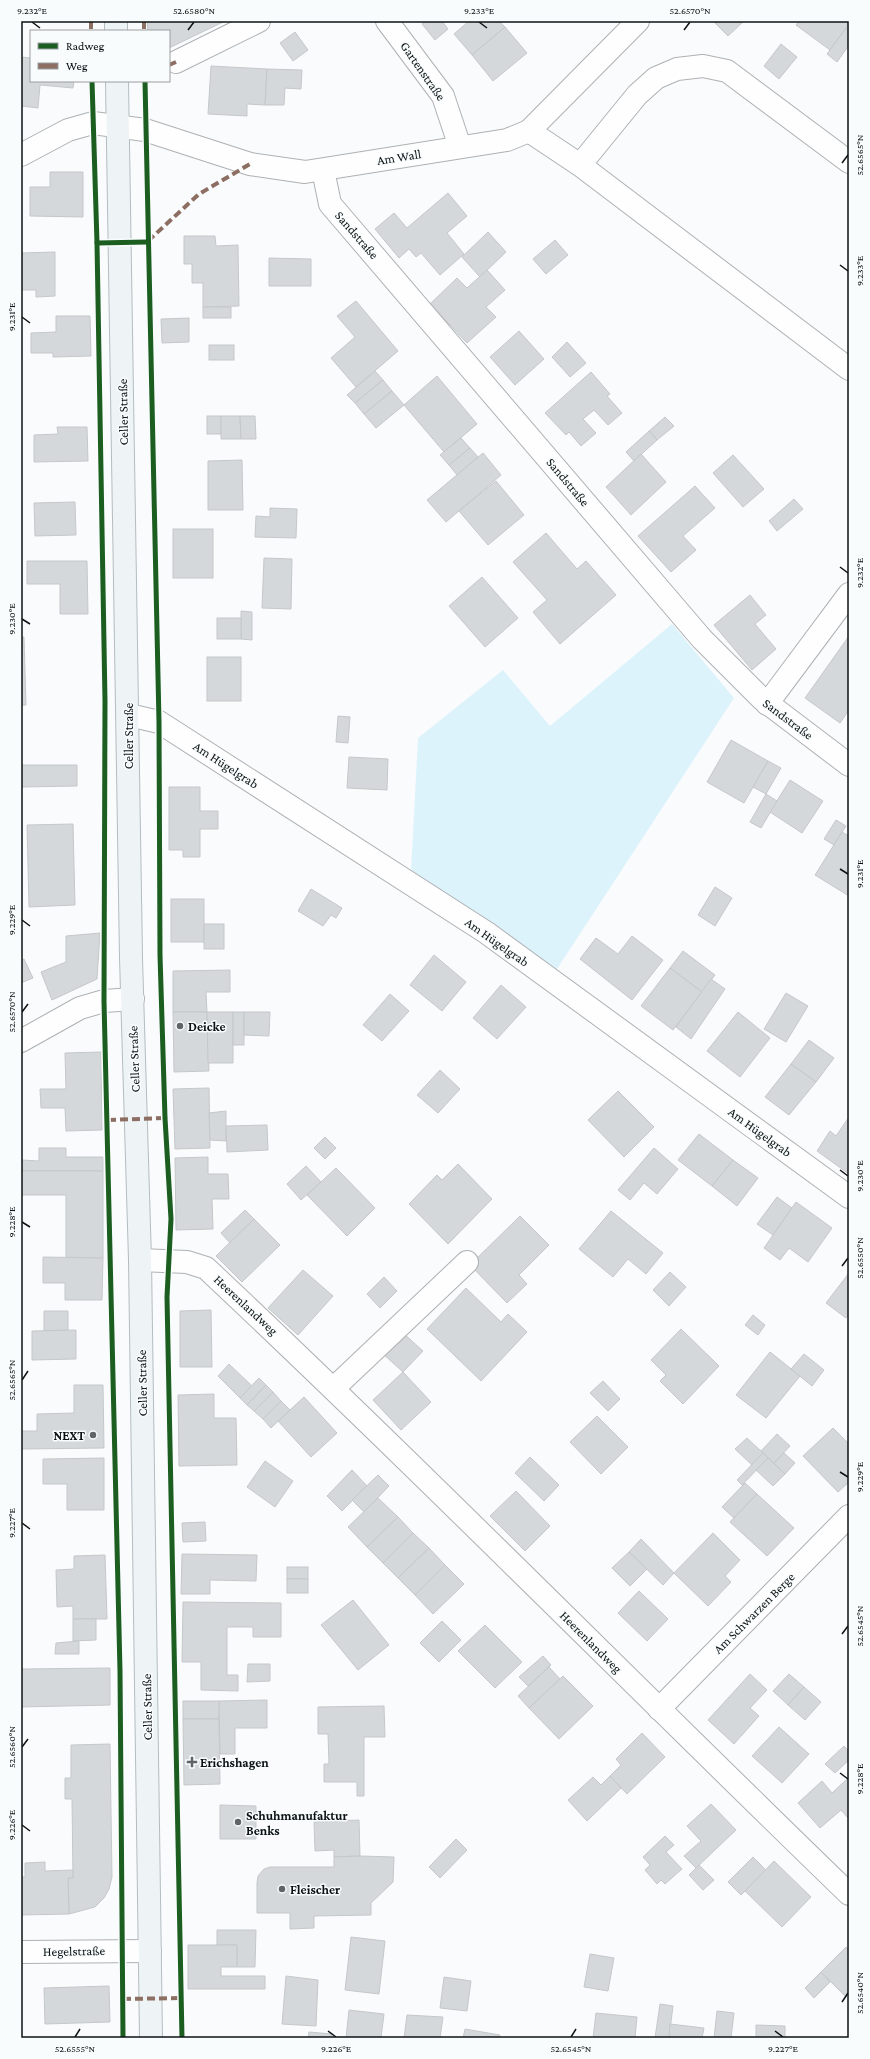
<svg xmlns="http://www.w3.org/2000/svg" width="870" height="2059" viewBox="0 0 870 2059" font-family="'Crimson Pro',serif">
<style>
.green{fill:#ddf3fc}
.building{fill:#d5d8da;stroke:#c5c8c9}
.lines{fill:none;stroke-linecap:round;stroke-linejoin:round}
.minor-casing{stroke:#aeb1b3;stroke-width:24}
.major-casing{stroke:#b3bdc1;stroke-width:24}
.minor{stroke:#fefeff;stroke-width:22}
.major{stroke:#eef3f6;stroke-width:22}
.quiet{stroke:#8d6e63;stroke-width:4;stroke-dasharray:8 4;stroke-linecap:butt}
.cycleway-casing{stroke:#f9fcfd;stroke-width:8}
.cycleway{stroke:#1b5e20;stroke-width:5}
.ticks{fill:none;stroke:#0c1213;stroke-width:1.5}
.poi-dot{fill:#5f6465;stroke:#f9fcfd;stroke-width:1.5}
.labels{text-anchor:middle;dominant-baseline:central;stroke-width:3;stroke-linejoin:round;paint-order:stroke}
.street-label{font-size:13px;fill:#0c1213;stroke:#f9fcfd}
.poi-label{font-size:13px;font-weight:bold;fill:#0c1213;stroke:#f9fcfd;text-anchor:start}
.neatline{fill:none;stroke:#0c1213;stroke-width:1.5}
.ticks-label{font-size:10px;text-anchor:middle;fill:#0c1213}
</style>
<rect width="100%" height="100%" fill="#fafbfc"/>
<!-- green -->
<polygon class="green" points="672,624 734,698 557,969 411,871 418,738 503,670 550,726"/>
<!-- building -->
<g class="building">
<polygon points="147,21 223,21 223,22 169,48 169,31 148,31"/>
<polygon points="426,21 442,21 448,29 435,40 422,24"/>
<polygon points="469,21 499,21 505,27 472,55 454,34"/>
<polygon points="713,21 744,21 728,36"/>
<polygon points="799,21 849,21 849,24 830,50 796,25"/>
<polygon points="505,27 527,53 493,81 472,55"/>
<polygon points="846,28 849,30 849,45 837,62 827,54"/>
<polygon points="295,32 308,50 293,61 280,43"/>
<polygon points="781,44 797,57 779,79 764,66"/>
<polygon points="21,57 31,58 31,81 74,81 73,88 40,85 38,108 21,106"/>
<polygon points="211,66 267,69 265,105 247,104 247,116 208,114"/>
<polygon points="267,69 302,70 301,89 285,88 284,105 265,105"/>
<polygon points="50,172 83,172 83,217 30,216 30,187 50,187"/>
<polygon points="448,193 467,216 447,233 464,254 440,275 421,253 416,257 409,249 399,258 375,229 394,213 407,228"/>
<polygon points="488,232 506,252 480,277 462,257"/>
<polygon points="184,236 215,236 216,246 238,245 239,306 203,307 203,283 192,283 192,264 184,264"/>
<polygon points="555,240 568,255 546,274 533,259"/>
<polygon points="55,252 55,296 36,297 36,290 21,290 21,253"/>
<polygon points="269,258 311,259 311,286 269,286"/>
<polygon points="487,270 505,290 486,307 496,317 467,343 430,304 457,278 467,288"/>
<polygon points="356,301 398,351 356,387 331,358 355,337 337,316"/>
<rect x="203" y="307" width="28" height="11"/>
<polygon points="56,316 90,316 91,356 53,357 53,353 31,353 31,333 56,332"/>
<polygon points="189,318 189,342 162,343 161,319"/>
<polygon points="519,331 544,359 515,385 490,357"/>
<polygon points="567,342 586,363 570,377 552,357"/>
<rect x="209" y="345" width="25" height="15"/>
<polygon points="375,371 383,380 355,403 347,395"/>
<polygon points="591,372 610,394 607,396 622,413 608,425 594,410 583,419 596,433 581,446 569,432 566,435 545,413"/>
<polygon points="437,376 477,424 444,452 404,405"/>
<polygon points="383,380 392,391 364,414 355,403"/>
<polygon points="392,391 404,405 376,428 364,414"/>
<rect x="207" y="416" width="14" height="18"/>
<polygon points="221,416 240,416 241,439 221,439"/>
<polygon points="240,416 255,416 256,439 241,439"/>
<polygon points="665,417 674,426 657,440 649,431"/>
<polygon points="57,427 87,427 88,461 34,462 34,435 58,434"/>
<polygon points="649,431 657,440 634,461 626,452"/>
<polygon points="461,438 470,448 449,465 440,455"/>
<polygon points="470,448 478,457 457,475 449,465"/>
<polygon points="483,453 501,475 446,522 427,500"/>
<polygon points="641,454 666,482 631,515 606,487"/>
<polygon points="733,455 764,489 743,507 713,473"/>
<polygon points="242,460 243,510 208,510 208,461"/>
<polygon points="496,481 524,515 488,545 459,511"/>
<polygon points="695,486 715,508 683,536 696,550 671,572 638,536"/>
<polygon points="794,499 803,509 777,531 769,521"/>
<polygon points="75,502 76,535 35,536 34,503"/>
<polygon points="270,508 297,509 296,538 255,537 256,516 270,517"/>
<rect x="173" y="529" width="40" height="49"/>
<polygon points="546,533 577,569 586,561 616,595 560,644 533,612 547,600 513,562"/>
<polygon points="264,558 292,559 291,609 262,608"/>
<polygon points="27,561 87,561 88,614 60,614 60,584 27,584"/>
<polygon points="482,577 518,618 485,647 449,606"/>
<polygon points="750,595 766,615 755,624 776,649 752,670 714,625"/>
<polygon points="241,611 252,612 252,640 241,639"/>
<rect x="217" y="618" width="24" height="21"/>
<polygon points="849,636 849,710 840,723 805,698"/>
<polygon points="21,637 24,637 26,705 21,705"/>
<rect x="207" y="657" width="34" height="44"/>
<polygon points="338,716 350,717 348,743 336,742"/>
<polygon points="731,740 768,761 744,803 707,782"/>
<polygon points="349,757 388,759 387,790 347,788"/>
<polygon points="768,761 781,768 766,794 753,787"/>
<polygon points="21,765 77,765 77,786 21,787"/>
<polygon points="790,780 823,801 802,833 770,812"/>
<polygon points="169,787 200,787 200,811 218,811 218,829 200,829 200,857 183,857 183,850 169,850"/>
<polygon points="766,794 777,801 761,828 750,822"/>
<polygon points="836,820 846,826 834,845 824,839"/>
<polygon points="73,824 75,905 29,907 27,825"/>
<polygon points="842,832 849,836 849,896 815,875"/>
<polygon points="715,887 732,898 715,926 698,915"/>
<polygon points="311,889 342,908 336,918 331,915 323,926 298,911"/>
<rect x="171" y="899" width="33" height="43"/>
<rect x="204" y="924" width="20" height="25"/>
<polygon points="100,933 97,979 52,1000 41,972 66,962 66,936"/>
<polygon points="632,936 663,960 632,1000 580,959 596,938 618,954"/>
<polygon points="683,951 715,975 702,992 670,968"/>
<polygon points="434,955 466,982 442,1011 410,985"/>
<polygon points="24,959 33,978 21,983 21,961"/>
<polygon points="670,968 702,992 673,1030 641,1006"/>
<polygon points="230,970 230,992 206,992 207,1012 173,1012 173,971"/>
<polygon points="711,979 725,989 691,1039 676,1027"/>
<polygon points="501,985 526,1007 497,1039 473,1018"/>
<polygon points="786,993 808,1006 786,1042 764,1029"/>
<polygon points="390,994 409,1011 382,1041 363,1025"/>
<polygon points="173,1012 207,1012 209,1071 174,1072"/>
<polygon points="207,1012 233,1012 233,1063 208,1063"/>
<rect x="233" y="1012" width="11" height="33"/>
<polygon points="244,1012 270,1012 269,1036 244,1035"/>
<polygon points="738,1012 770,1038 740,1077 707,1051"/>
<polygon points="809,1040 834,1058 816,1082 791,1064"/>
<polygon points="101,1052 102,1130 66,1131 65,1108 41,1108 40,1089 66,1089 65,1053"/>
<polygon points="791,1064 816,1082 789,1115 765,1097"/>
<polygon points="440,1070 460,1089 438,1113 417,1095"/>
<polygon points="209,1088 210,1148 175,1149 173,1089"/>
<polygon points="618,1091 654,1127 624,1157 588,1120"/>
<polygon points="226,1111 226,1141 210,1140 209,1113"/>
<polygon points="849,1117 849,1174 817,1151 830,1131 836,1136"/>
<polygon points="267,1125 268,1150 227,1152 226,1126"/>
<polygon points="699,1134 733,1160 712,1186 678,1160"/>
<polygon points="325,1137 336,1148 325,1159 314,1148"/>
<polygon points="39,1148 66,1148 66,1157 103,1157 103,1171 22,1171 22,1160 39,1161"/>
<polygon points="654,1148 678,1169 657,1194 644,1183 630,1200 618,1190"/>
<polygon points="208,1157 208,1174 228,1174 229,1199 212,1199 213,1229 176,1230 175,1158"/>
<polygon points="733,1160 758,1178 737,1206 712,1186"/>
<polygon points="458,1164 492,1199 448,1244 409,1204 437,1175 442,1180"/>
<polygon points="306,1166 321,1182 301,1200 287,1184"/>
<polygon points="336,1168 375,1208 347,1236 307,1195"/>
<polygon points="21,1171 103,1171 103,1258 66,1259 66,1195 21,1195"/>
<polygon points="777,1197 792,1208 773,1235 757,1224"/>
<polygon points="796,1202 832,1228 808,1262 789,1248 780,1260 764,1248"/>
<polygon points="245,1210 254,1219 230,1243 221,1233"/>
<polygon points="611,1211 663,1253 646,1274 628,1259 613,1277 579,1249"/>
<polygon points="520,1216 549,1245 519,1275 527,1284 507,1303 470,1265"/>
<polygon points="254,1219 280,1245 242,1282 216,1256"/>
<polygon points="43,1257 103,1258 102,1300 65,1300 65,1283 43,1283"/>
<polygon points="303,1270 333,1296 298,1335 268,1308"/>
<polygon points="670,1272 686,1287 669,1306 653,1290"/>
<polygon points="849,1273 849,1314 846,1318 826,1303"/>
<polygon points="384,1277 397,1291 380,1308 367,1294"/>
<polygon points="466,1288 501,1322 508,1314 527,1332 481,1381 427,1329"/>
<polygon points="211,1310 212,1367 180,1367 180,1311"/>
<polygon points="44,1311 68,1311 68,1330 44,1331"/>
<polygon points="753,1315 765,1325 758,1335 745,1325"/>
<polygon points="681,1329 719,1366 683,1404 660,1381 666,1375 651,1360"/>
<polygon points="76,1330 76,1359 32,1360 32,1331"/>
<polygon points="402,1332 423,1351 403,1372 382,1353"/>
<polygon points="770,1352 800,1376 766,1418 736,1395"/>
<polygon points="804,1354 824,1370 812,1386 791,1369"/>
<polygon points="229,1364 252,1386 240,1398 218,1376"/>
<polygon points="403,1372 431,1402 401,1430 373,1400"/>
<polygon points="259,1378 266,1385 247,1405 240,1398"/>
<polygon points="603,1381 620,1399 608,1411 590,1393"/>
<polygon points="74,1385 103,1385 104,1448 21,1449 21,1431 37,1431 37,1414 74,1413"/>
<polygon points="266,1385 273,1392 254,1411 247,1405"/>
<polygon points="273,1392 281,1401 263,1419 254,1411"/>
<polygon points="214,1394 214,1418 236,1418 237,1465 179,1466 178,1395"/>
<polygon points="304,1397 337,1433 311,1457 278,1421"/>
<polygon points="281,1401 290,1410 271,1428 263,1419"/>
<polygon points="597,1416 628,1447 601,1474 570,1442"/>
<polygon points="833,1428 849,1444 849,1482 838,1492 803,1456"/>
<polygon points="777,1434 790,1446 774,1463 761,1451"/>
<polygon points="747,1438 763,1453 752,1465 735,1449"/>
<polygon points="763,1453 768,1458 742,1485 737,1480"/>
<polygon points="784,1453 795,1463 785,1474 774,1463"/>
<polygon points="530,1457 559,1485 544,1501 515,1473"/>
<polygon points="104,1458 104,1510 67,1510 67,1484 43,1484 43,1459"/>
<polygon points="768,1458 785,1474 773,1486 756,1470"/>
<polygon points="265,1461 293,1481 275,1507 247,1487"/>
<polygon points="352,1470 367,1486 342,1511 327,1496"/>
<polygon points="378,1475 389,1486 364,1512 352,1500"/>
<polygon points="745,1483 757,1494 734,1518 722,1507"/>
<polygon points="516,1491 550,1526 525,1551 490,1516"/>
<polygon points="757,1494 794,1528 767,1556 730,1522"/>
<polygon points="378,1498 398,1517 367,1547 348,1527"/>
<polygon points="398,1517 413,1533 383,1563 367,1547"/>
<polygon points="205,1522 206,1541 183,1542 182,1523"/>
<polygon points="413,1533 429,1548 398,1578 383,1563"/>
<polygon points="713,1533 740,1560 725,1576 731,1582 708,1606 674,1573"/>
<polygon points="641,1539 674,1573 663,1585 629,1552"/>
<polygon points="429,1548 445,1565 415,1595 398,1578"/>
<polygon points="629,1552 647,1569 630,1586 612,1568"/>
<polygon points="182,1554 257,1555 256,1581 210,1580 210,1594 181,1594"/>
<polygon points="105,1555 107,1619 73,1619 73,1606 57,1607 56,1570 74,1569 74,1556"/>
<polygon points="445,1565 464,1584 433,1614 415,1595"/>
<rect x="287" y="1567" width="21" height="12"/>
<rect x="287" y="1579" width="21" height="14"/>
<polygon points="639,1591 668,1619 647,1641 618,1613"/>
<polygon points="353,1600 389,1645 358,1670 321,1625"/>
<polygon points="183,1602 281,1603 281,1637 253,1637 253,1627 227,1627 227,1675 238,1675 238,1691 201,1690 201,1662 182,1662"/>
<polygon points="73,1619 96,1619 96,1640 73,1641"/>
<polygon points="442,1621 461,1640 439,1662 420,1643"/>
<polygon points="485,1625 522,1662 495,1688 458,1651"/>
<polygon points="79,1641 79,1654 55,1654 56,1643"/>
<polygon points="543,1656 551,1665 528,1686 519,1677"/>
<polygon points="248,1664 270,1664 270,1681 247,1682"/>
<polygon points="549,1667 560,1679 529,1708 518,1696"/>
<polygon points="110,1668 110,1705 21,1707 21,1669"/>
<polygon points="750,1674 767,1690 750,1708 759,1716 734,1744 708,1720"/>
<polygon points="789,1674 804,1687 788,1705 773,1691"/>
<polygon points="563,1676 593,1706 559,1739 529,1708"/>
<polygon points="804,1687 821,1702 805,1720 788,1705"/>
<polygon points="267,1700 267,1728 235,1728 235,1754 220,1754 219,1701"/>
<rect x="183" y="1701" width="36" height="18"/>
<polygon points="384,1706 385,1737 364,1737 364,1796 357,1796 357,1782 324,1782 324,1764 329,1764 328,1734 318,1734 318,1707"/>
<polygon points="183,1719 219,1719 220,1784 184,1785"/>
<polygon points="779,1727 809,1754 782,1783 752,1756"/>
<polygon points="642,1733 665,1757 627,1794 610,1776 621,1765 616,1759"/>
<polygon points="110,1744 112,1877 109,1889 104,1898 95,1907 69,1914 68,1878 73,1878 72,1799 65,1799 65,1778 71,1778 71,1745"/>
<polygon points="844,1746 849,1752 849,1760 835,1773 825,1764"/>
<polygon points="610,1776 621,1788 587,1821 568,1800 593,1777 601,1785"/>
<polygon points="847,1779 849,1781 849,1816 848,1818 841,1810 820,1828 798,1803 822,1781 832,1793"/>
<polygon points="711,1804 736,1830 696,1868 684,1856 701,1841 687,1826"/>
<polygon points="220,1805 256,1806 256,1839 220,1839"/>
<polygon points="359,1820 360,1856 334,1857 334,1850 315,1851 314,1822"/>
<polygon points="665,1836 674,1845 666,1852 682,1869 665,1884 661,1880 657,1884 645,1870 650,1865 643,1857"/>
<polygon points="456,1839 467,1850 440,1878 429,1867"/>
<polygon points="360,1856 394,1857 393,1882 371,1903 371,1915 314,1916 314,1928 290,1929 290,1913 257,1913 257,1883 258,1876 264,1869 270,1867 334,1867 334,1857"/>
<polygon points="753,1857 766,1870 741,1895 728,1882"/>
<polygon points="774,1861 811,1897 782,1927 745,1891"/>
<polygon points="45,1862 45,1871 73,1870 73,1878 68,1878 69,1914 21,1915 21,1877 25,1877 25,1863"/>
<polygon points="699,1865 714,1880 703,1890 689,1875"/>
<polygon points="217,1930 256,1930 255,1967 237,1967 237,1945 217,1945"/>
<polygon points="351,1937 385,1941 379,1994 345,1990"/>
<polygon points="188,1945 237,1945 237,1967 221,1967 221,1976 265,1976 265,1989 188,1989"/>
<polygon points="846,1947 849,1950 849,1993 846,1997 821,1972"/>
<polygon points="590,1954 614,1958 608,1991 584,1987"/>
<polygon points="821,1972 830,1982 814,1998 805,1988"/>
<polygon points="286,1976 318,1980 316,2026 282,2024"/>
<polygon points="444,1977 471,1981 467,2011 440,2008"/>
<polygon points="109,1986 110,2022 45,2024 44,1988"/>
<polygon points="660,2004 673,2006 669,2038 655,2038"/>
<polygon points="349,2010 384,2014 381,2038 346,2038"/>
<polygon points="717,2011 734,2013 731,2038 714,2038"/>
<polygon points="596,2013 637,2017 635,2038 593,2038"/>
<polygon points="407,2015 443,2017 440,2038 404,2038"/>
<polygon points="670,2024 704,2028 702,2038 669,2038"/>
<polygon points="756,2025 785,2026 785,2038 756,2038"/>
<polygon points="465,2029 500,2035 499,2038 463,2038"/>
<polygon points="309,2032 332,2034 331,2038 308,2038"/>
</g>
<g class="lines">
<!-- minor casing -->
<g class="minor-casing">
<g id="minor">
<polyline points="387,21 443,96 460,147"/>
<polyline points="176,62 259,21"/>
<polyline points="529,131 580,165 849,369"/>
<polyline points="21,155 68,130 93,123 145,130 250,164 305,172 507,140 529,131 638,21"/>
<polyline points="580,165 637,95 656,78 677,69 703,66 727,71 849,162"/>
<polyline points="323,170 330,204 702,639 762,699 849,765"/>
<polyline points="767,704 849,594"/>
<polyline points="129,715 159,722 487,933 849,1197"/>
<polyline points="21,1041 80,1008 104,1001 133,999"/>
<path d="M140 1260 187 1262 206 1268C424 1473 634 1686 849 1894"/>
<polyline points="334,1388 467,1262"/>
<polyline points="659,1709 849,1516"/>
<polyline points="21,1952 150,1951"/>
</g>
</g>
<!-- major casing -->
<g class="major-casing">
<g id="major">
<polyline points="116,21 116,31"/>
<polyline points="117,81 131,958 140,1260 151,2038"/>
</g>
</g>
<!-- minor -->
<use href="#minor" class="minor"/>
<!-- major -->
<use href="#major" class="major"/>
<!-- quiet -->
<g class="quiet">
<polyline points="91,21 91,31"/>
<polyline points="144,21 144,31"/>
<polyline points="169,65 176,62"/>
<polyline points="148,241 199,194 250,164"/>
<polyline points="108,1120 165,1118"/>
<polyline points="123,1999 181,1998"/>
</g>
<!-- cycleway casing -->
<g class="cycleway-casing">
<g id="cycleway">
<polyline points="92,81 97,243 105,701 104,1001 120,1671 123,2038"/>
<polyline points="145,81 159,722 160,955 165,1118 171,1219 167,1297 182,2038"/>
<polyline points="97,243 147,242"/>
</g>
</g>
<!-- cycleway -->
<use href="#cycleway" class="cycleway"/>
</g>
<!-- ticks -->
<path class="ticks" d="M32 22 40 28M479 22 487 28M188 30 194 22M684 30 690 22M842 163 848 155M840 265 848 271M22 317 30 323M840 567 848 573M22 619 30 624M840 869 848 874M22 920 30 926M22 1012 28 1004M840 1170 848 1176M22 1222 30 1227M842 1266 848 1258M22 1380 28 1371M840 1472 848 1477M22 1523 30 1529M842 1634 848 1626M22 1747 28 1739M840 1773 848 1779M22 1825 30 1831M842 2002 848 1993M328 2031 336 2037M775 2031 783 2037M75 2037 80 2029M571 2037 576 2029"/>
<!-- markers -->
<g class="poi-dot">
<circle cx="180" cy="1026" r="4"/>
<circle cx="93" cy="1435" r="4"/>
<path d="M190 1756h4v4h4v4h-4v4h-4v-4h-4v-4h4z"/>
<circle cx="238" cy="1822" r="4"/>
<circle cx="282" cy="1889" r="4"/>
</g>
<g class="labels">
<!-- street labels -->
<g class="street-label">
<text transform="translate(423 71) rotate(55)">Gartenstraße</text>
<text transform="translate(399 157) rotate(-9)">Am Wall</text>
<text transform="translate(357 235) rotate(49)">Sandstraße</text>
<text transform="translate(123 412) rotate(-91)">Celler Straße</text>
<text transform="translate(568 482) rotate(50)">Sandstraße</text>
<text transform="translate(788 719) rotate(37)">Sandstraße</text>
<text transform="translate(128 736) rotate(-90)">Celler Straße</text>
<text transform="translate(226 765) rotate(33)">Am Hügelgrab</text>
<text transform="translate(497 942) rotate(35)">Am Hügelgrab</text>
<text transform="translate(134 1059) rotate(-92)">Celler Straße</text>
<text transform="translate(760 1132) rotate(36)">Am Hügelgrab</text>
<text transform="translate(246 1305) rotate(43)">Heerenlandweg</text>
<text transform="translate(142 1383) rotate(-91)">Celler Straße</text>
<text transform="translate(754 1613) rotate(-45)">Am Schwarzen Berge</text>
<text transform="translate(591 1642) rotate(45)">Heerenlandweg</text>
<text transform="translate(147 1707) rotate(-91)">Celler Straße</text>
<text transform="translate(74 1951) rotate(-1)">Hegelstraße</text>
</g>
<!-- poi labels -->
<g class="poi-label">
<text x="188" y="1026">Deicke</text>
<text x="85" y="1435" text-anchor="end">NEXT</text>
<text x="200" y="1762">Erichshagen</text>
<text x="246" y="1815">Schuhmanufaktur<tspan x="246" dy="15">Benks</tspan></text>
<text x="290" y="1889">Fleischer</text>
</g>
</g>
<!-- border -->
<rect width="870" height="2059" fill="none" stroke="#f9fcfd" stroke-width="44"/>
<!-- legend -->
<rect x="30" y="30" width="140" height="52" fill="#f9fcfd" stroke="#9a9e9f"/>
<rect x="38" y="43" width="20" height="6" fill="#1b5e20" stroke="#9a9e9f"/>
<text x="66" y="50" font-size="12" fill="#0c1213">Radweg</text>
<rect x="38" y="63" width="20" height="6" fill="#8d6e63" stroke="#9a9e9f"/>
<text x="66" y="70" font-size="12" fill="#0c1213">Weg</text>
<rect x="22" y="22" width="826" height="2015" class="neatline"/>
<g class="ticks-label">
<text x="32" y="14">9.232°E</text>
<text x="194" y="14">52.6580°N</text>
<text x="479" y="14">9.233°E</text>
<text x="690" y="14">52.6570°N</text>
<text transform="translate(859 155) rotate(-90)" y="4">52.6565°N</text>
<text transform="translate(859 271) rotate(-90)" y="4">9.233°E</text>
<text transform="translate(11 317) rotate(-90)" y="4">9.231°E</text>
<text transform="translate(859 573) rotate(-90)" y="4">9.232°E</text>
<text transform="translate(11 619) rotate(-90)" y="4">9.230°E</text>
<text transform="translate(859 874) rotate(-90)" y="4">9.231°E</text>
<text transform="translate(11 920) rotate(-90)" y="4">9.229°E</text>
<text transform="translate(11 1012) rotate(-90)" y="4">52.6570°N</text>
<text transform="translate(859 1176) rotate(-90)" y="4">9.230°E</text>
<text transform="translate(11 1222) rotate(-90)" y="4">9.228°E</text>
<text transform="translate(859 1258) rotate(-90)" y="4">52.6550°N</text>
<text transform="translate(11 1380) rotate(-90)" y="4">52.6565°N</text>
<text transform="translate(859 1477) rotate(-90)" y="4">9.229°E</text>
<text transform="translate(11 1523) rotate(-90)" y="4">9.227°E</text>
<text transform="translate(859 1626) rotate(-90)" y="4">52.6545°N</text>
<text transform="translate(11 1747) rotate(-90)" y="4">52.6560°N</text>
<text transform="translate(859 1779) rotate(-90)" y="4">9.228°E</text>
<text transform="translate(11 1825) rotate(-90)" y="4">9.226°E</text>
<text transform="translate(859 1993) rotate(-90)" y="4">52.6540°N</text>
<text x="75" y="2052">52.6555°N</text>
<text x="336" y="2052">9.226°E</text>
<text x="571" y="2052">52.6545°N</text>
<text x="783" y="2052">9.227°E</text>
</g>
</svg>
